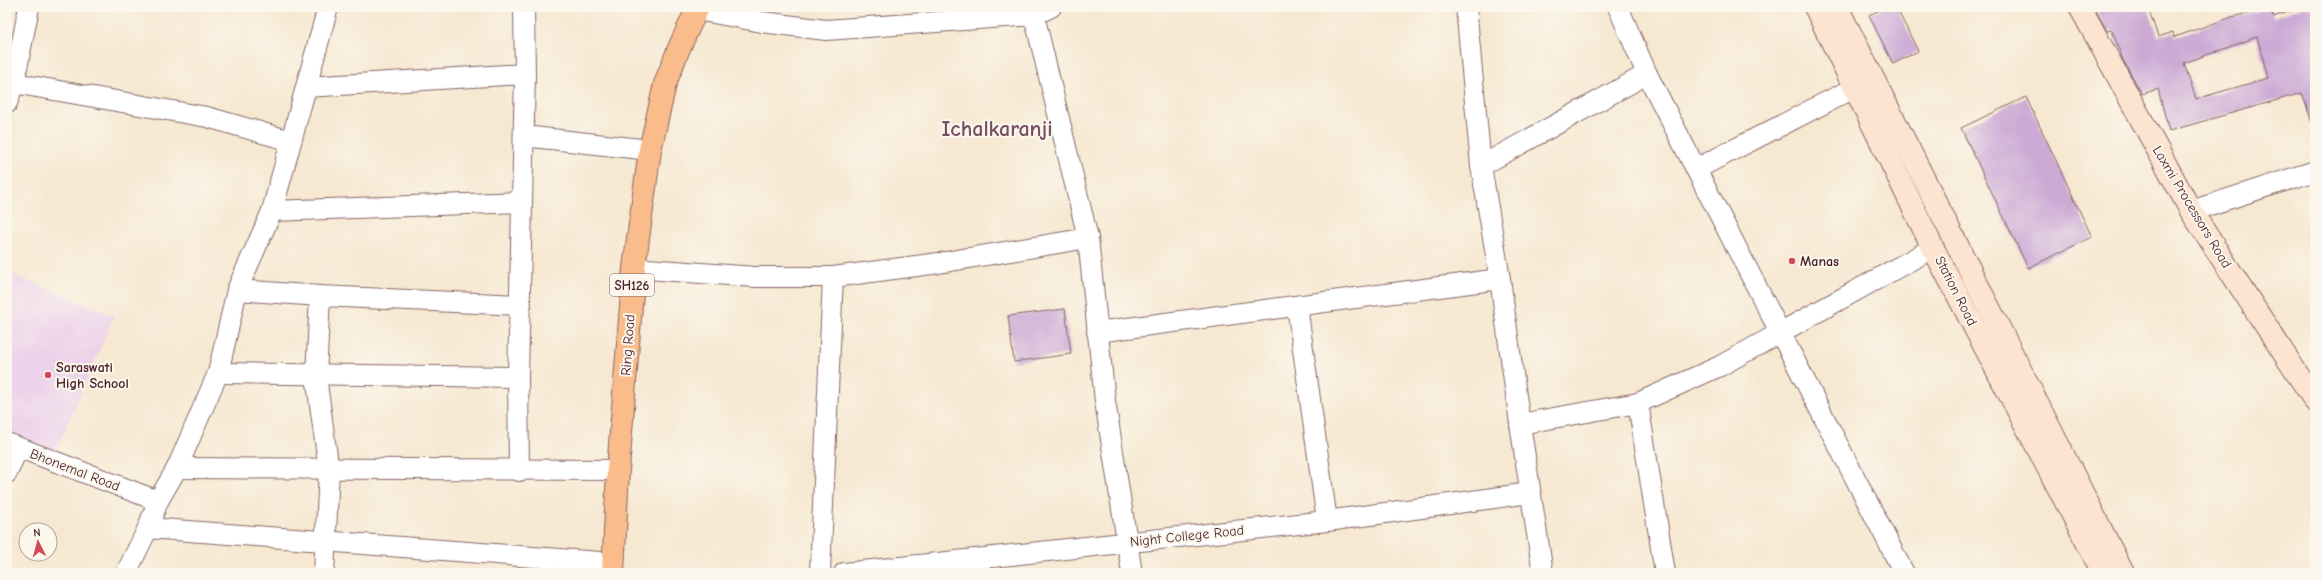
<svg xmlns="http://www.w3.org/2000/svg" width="2322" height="580" viewBox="0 0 2322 580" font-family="'Comic Neue',sans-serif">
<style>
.built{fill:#ecd1ea}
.building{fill:#ccaad5;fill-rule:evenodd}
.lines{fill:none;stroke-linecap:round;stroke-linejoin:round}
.street-casing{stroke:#866565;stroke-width:22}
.secondary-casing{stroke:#866565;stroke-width:24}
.primary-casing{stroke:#866565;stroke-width:24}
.street{stroke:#fff;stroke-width:20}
.secondary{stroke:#fde4d1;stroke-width:22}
.primary{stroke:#fabc8b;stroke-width:22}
.poi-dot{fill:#d1495b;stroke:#fbf7ec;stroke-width:1.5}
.labels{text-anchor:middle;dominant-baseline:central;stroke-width:4;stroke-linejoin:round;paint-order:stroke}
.shield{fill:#fbf7ec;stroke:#7f6065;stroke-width:1}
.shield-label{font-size:13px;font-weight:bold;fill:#4a1f2b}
.street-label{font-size:14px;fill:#4a1f2b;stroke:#fbf7ec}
.poi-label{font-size:14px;font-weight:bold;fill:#4a1f2b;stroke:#fbf7ec;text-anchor:start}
.town-label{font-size:22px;font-weight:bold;fill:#785066;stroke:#fbf7ec}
</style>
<rect width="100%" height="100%" fill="#fbf7ec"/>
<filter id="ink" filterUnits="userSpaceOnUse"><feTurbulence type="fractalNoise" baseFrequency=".025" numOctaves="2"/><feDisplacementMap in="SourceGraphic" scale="8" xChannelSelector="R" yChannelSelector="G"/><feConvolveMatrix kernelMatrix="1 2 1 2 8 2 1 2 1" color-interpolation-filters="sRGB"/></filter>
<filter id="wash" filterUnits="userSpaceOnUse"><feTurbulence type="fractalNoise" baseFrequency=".012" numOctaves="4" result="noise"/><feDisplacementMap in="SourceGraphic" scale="16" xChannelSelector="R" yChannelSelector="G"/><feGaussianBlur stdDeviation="0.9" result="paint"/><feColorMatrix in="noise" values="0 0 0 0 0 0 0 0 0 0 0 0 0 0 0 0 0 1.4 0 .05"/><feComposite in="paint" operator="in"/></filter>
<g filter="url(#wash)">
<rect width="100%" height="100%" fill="#f6e8d1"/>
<!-- built -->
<polygon class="built" points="7,272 114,316 54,455 7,435"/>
<g id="blocks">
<!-- building -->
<g class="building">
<polygon points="1886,7 1896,7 1918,51 1893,64 1869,15"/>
<path d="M2094 7H2148L2158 37 2173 32 2175 37 2232 17 2271 8 2273 17 2303 7H2315V122L2312 123 2302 93 2169 131 2158 89 2142 94 2123 60 2112 30 2107 31ZM2257 37 2268 78 2196 99 2184 63Z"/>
<polygon points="2026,97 2092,237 2028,268 1961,128"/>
<polygon points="1065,309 1071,354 1014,362 1008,316"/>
</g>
</g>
</g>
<g filter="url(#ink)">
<use href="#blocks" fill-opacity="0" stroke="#866565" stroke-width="1"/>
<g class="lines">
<!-- street casing -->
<g class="street-casing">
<g id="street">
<polyline points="1051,7 1034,15 1088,238 1105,401 1132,573"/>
<polyline points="1466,7 1481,166 1500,279 1520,424 1543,573"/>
<polyline points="697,10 762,22 826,30 1034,15"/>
<polyline points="1647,74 1904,573"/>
<polyline points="14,83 207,117 291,141"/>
<polyline points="306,87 525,74 524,7"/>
<polyline points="7,103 14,83 29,7"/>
<polyline points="524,136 650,150"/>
<polyline points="1481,166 1647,74 1618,7"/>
<polyline points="1696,169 1854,88"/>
<polyline points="272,211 522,202"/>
<polyline points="2191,211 2315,171"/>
<polyline points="634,268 755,277 833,277 939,263 1088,238"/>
<polyline points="237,290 320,296 521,305"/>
<polyline points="320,296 316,376 329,470 324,573"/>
<polyline points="1297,306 1327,521"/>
<polyline points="1097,332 1500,279"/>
<polyline points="218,373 518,377"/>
<polyline points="1638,403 1665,573"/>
<polyline points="1520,424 1638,403 1720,366 1933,248"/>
<polyline points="7,443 158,501"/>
<polyline points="177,468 618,470"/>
<polyline points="519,471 518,377 525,74"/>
<polyline points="7,473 18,448"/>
<polyline points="148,528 158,501 177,468 218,373 237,290 272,211 328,7"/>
<polyline points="126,573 148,528 614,563"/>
<polyline points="820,573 833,277"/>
<polyline points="844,573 1327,521 1530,493"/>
</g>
</g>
<!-- secondary casing -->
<g class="secondary-casing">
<g id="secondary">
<polyline points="1815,7 1933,248 2103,573"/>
<polyline points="1837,7 2123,573"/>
<polyline points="2080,7 2191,211 2315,401"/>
</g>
</g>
<!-- primary casing -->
<g class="primary-casing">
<polyline id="primary" points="613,573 618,470 634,268 650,150 665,84 679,48 698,7"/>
</g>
<!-- street -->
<use href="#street" class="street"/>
<!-- secondary -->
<use href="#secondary" class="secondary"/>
<!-- primary -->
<use href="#primary" class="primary"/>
</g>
</g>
<!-- markers -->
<g class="poi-dot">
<circle cx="1792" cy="261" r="4"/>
<circle cx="48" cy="375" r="4"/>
</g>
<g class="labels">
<!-- shield labels -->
<rect class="shield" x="610" y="274" width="44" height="22" rx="3"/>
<g class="shield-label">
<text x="632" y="285">SH126</text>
</g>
<!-- street labels -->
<g class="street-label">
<text transform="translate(2192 207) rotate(59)">Laxmi Processors Road</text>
<text transform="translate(1956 291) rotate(63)">Station Road</text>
<text transform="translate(628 345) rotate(-86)">Ring Road</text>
<text transform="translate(75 470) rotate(21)">Bhonemal Road</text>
<text transform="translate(1187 536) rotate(-6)">Night College Road</text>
</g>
<!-- poi labels -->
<g class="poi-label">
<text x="1800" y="261">Manas</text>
<text x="56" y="367">Saraswati<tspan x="56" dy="16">High School</tspan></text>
</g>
<!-- town labels -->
<g class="town-label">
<text x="997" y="129">Ichalkaranji</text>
</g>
</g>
<!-- margin -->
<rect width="2322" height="580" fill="none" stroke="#fbf7ec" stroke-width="24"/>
<!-- north arrow -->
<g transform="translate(38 542) rotate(354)"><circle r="19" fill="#fbf7ec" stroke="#b4a19f"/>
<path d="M0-3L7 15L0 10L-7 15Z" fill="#d1495b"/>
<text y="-6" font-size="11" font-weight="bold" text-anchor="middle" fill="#4a1f2b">N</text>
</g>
</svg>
